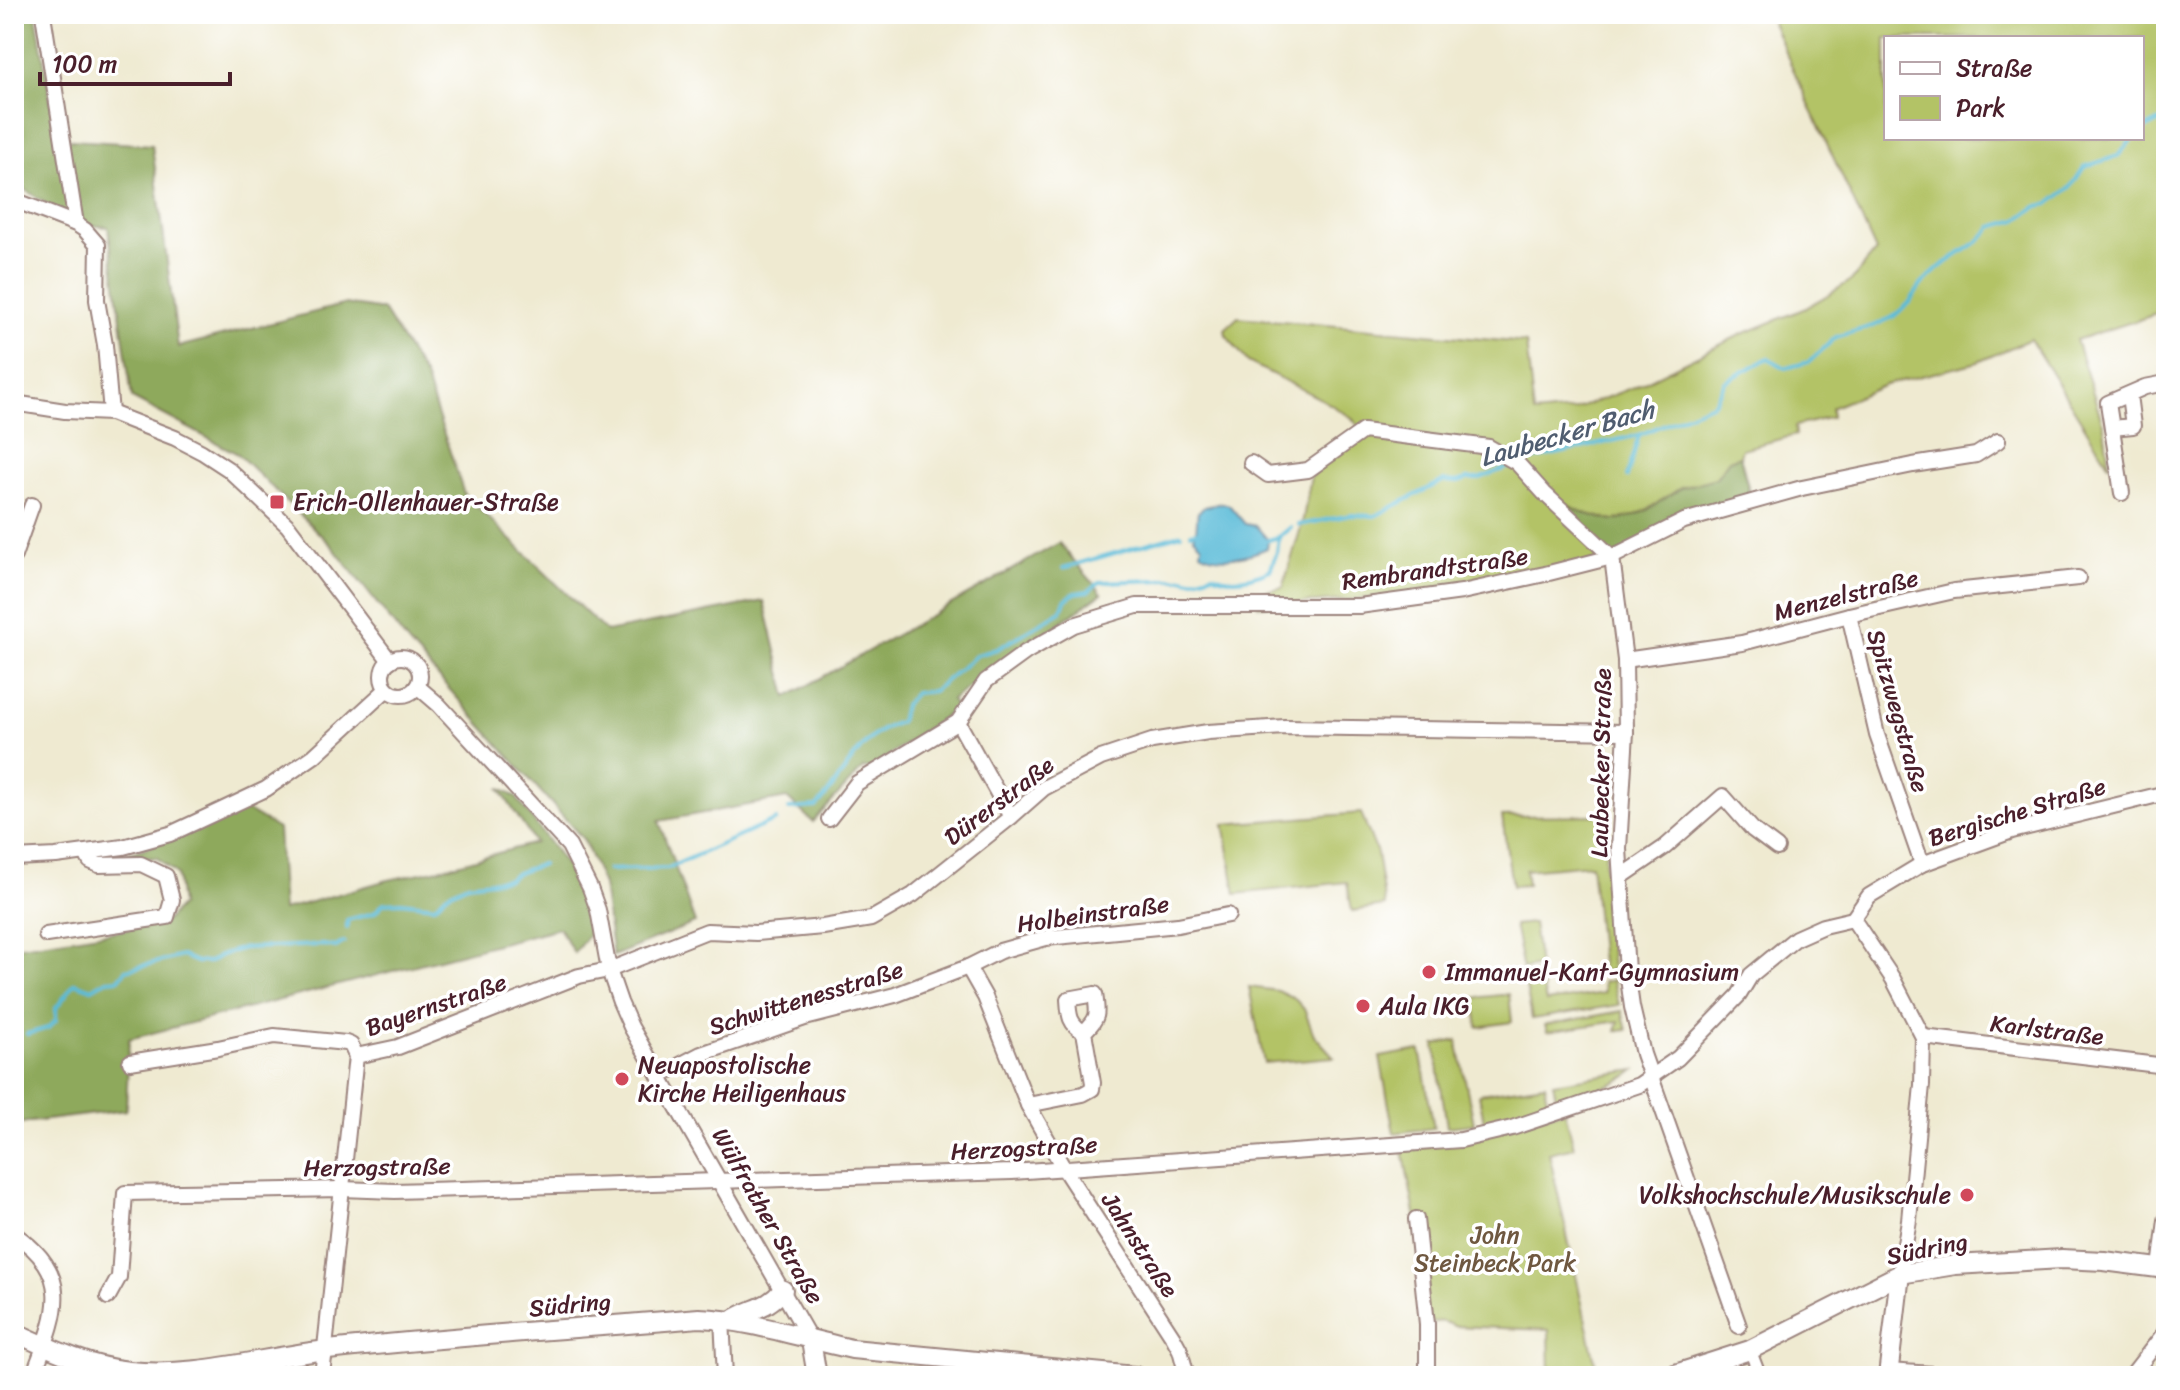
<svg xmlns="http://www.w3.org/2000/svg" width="2180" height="1390" viewBox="0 0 2180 1390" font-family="Sriracha,sans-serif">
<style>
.green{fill:#b3c366;stroke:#7e7148;stroke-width:2;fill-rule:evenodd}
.forest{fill:#8ea95b;stroke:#6c6443;stroke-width:2}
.water{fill:#5abbd8;stroke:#526d82;stroke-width:2}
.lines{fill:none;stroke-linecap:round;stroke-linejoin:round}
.stream{stroke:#5abbd8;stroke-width:4}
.pedestrian-casing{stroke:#9c847e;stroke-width:15}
.minor-casing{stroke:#9c847e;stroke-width:18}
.tertiary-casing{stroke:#9c847e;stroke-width:22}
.pedestrian{stroke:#fff;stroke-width:11}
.minor{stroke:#fff;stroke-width:14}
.tertiary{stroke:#fff;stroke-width:18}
.poi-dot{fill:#d1495b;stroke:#fff;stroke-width:3}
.labels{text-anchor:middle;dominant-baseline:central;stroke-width:7;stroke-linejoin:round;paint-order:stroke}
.poi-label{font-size:24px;fill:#4a1f2b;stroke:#fff;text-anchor:start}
.street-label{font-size:24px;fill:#4a1f2b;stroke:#fff}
.park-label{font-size:24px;fill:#6f5840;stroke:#fff}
.water-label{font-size:26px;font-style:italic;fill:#505d70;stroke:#fff}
</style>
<rect width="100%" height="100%" fill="#fff"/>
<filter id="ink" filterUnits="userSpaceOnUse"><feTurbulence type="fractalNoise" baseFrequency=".0125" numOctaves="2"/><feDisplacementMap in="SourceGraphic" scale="16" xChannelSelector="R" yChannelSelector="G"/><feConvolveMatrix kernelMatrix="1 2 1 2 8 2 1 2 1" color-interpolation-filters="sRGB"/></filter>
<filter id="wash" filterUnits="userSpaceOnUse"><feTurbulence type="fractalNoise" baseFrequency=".006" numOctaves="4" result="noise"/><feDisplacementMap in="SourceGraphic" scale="32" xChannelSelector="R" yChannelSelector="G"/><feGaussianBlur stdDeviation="1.8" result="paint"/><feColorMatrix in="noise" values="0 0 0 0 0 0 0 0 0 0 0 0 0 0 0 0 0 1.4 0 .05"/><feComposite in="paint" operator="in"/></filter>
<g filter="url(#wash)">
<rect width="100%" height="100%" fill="#efead1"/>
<!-- green -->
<g class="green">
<path d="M1768 14H2166V311L2076 340 2104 427 2109 465 2030 339 1978 362 1885 385 1831 408 1832 417 1795 426 1796 435 1742 449 1740 456 1729 460 1716 478 1681 488 1647 510 1634 516 1612 521 1584 513 1547 495 1612 557 1462 592 1258 606 1262 592 1283 587 1302 524 1311 476 1362 431 1351 417 1321 399 1248 362 1226 335 1225 329 1238 317 1526 343 1534 414 1574 410 1634 387 1740 335 1806 308 1852 280 1876 251ZM1886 38H2142V138H1886Z"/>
<polygon points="1361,813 1377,853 1385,906 1352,911 1347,882 1236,894 1224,824"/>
<polygon points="1607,815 1605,869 1612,970 1602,972 1591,864 1525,870 1527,885 1512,886 1502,816"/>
<polygon points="1533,923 1539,966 1523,969 1514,925"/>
<polygon points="1540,973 1546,1002 1604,993 1603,982 1613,980 1619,1005 1532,1019 1524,975"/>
<polygon points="1249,987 1278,991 1295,999 1304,1009 1314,1035 1334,1057 1264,1063"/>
<polygon points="1509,994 1512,1022 1478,1027 1474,998"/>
<polygon points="1622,1011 1627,1030 1616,1031 1619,1021 1547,1032 1545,1025"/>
<polygon points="1457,1040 1474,1124 1447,1127 1435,1045"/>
<polygon points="1420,1050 1434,1128 1394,1133 1380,1057"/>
<path d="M1635 1070C1618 1086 1580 1094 1557 1101L1553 1083Z"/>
<polygon points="1545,1084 1549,1106 1484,1122 1479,1094"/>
<path d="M1565 1111 1574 1147 1549 1153 1598 1376H1550L1549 1330 1454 1326C1444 1321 1438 1320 1427 1324L1416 1219 1402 1145Z"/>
</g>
<!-- forest -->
<g class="forest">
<polygon points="14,14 36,14 57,139 152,145 178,347 346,304 383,310 425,377 464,494 606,632 764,601 787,697 1059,543 1102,593 951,700 956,708 870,769 863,768 813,822 787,798 659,821 695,923 613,956 603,885 584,840 409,644 331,545 238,454 132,398 108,227 76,224 14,182"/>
<polygon points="1740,456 1752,502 1684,521 1612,557 1544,493 1584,513 1612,521 1634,516 1647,510 1681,488 1716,478 1729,460"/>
<polygon points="499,788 516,797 573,875 589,934 574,953 559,928 129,1039 126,1110 14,1124 14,947 163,924 181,905 177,874 157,858 124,856 246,810 278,829 283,910 384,881 439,869 535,843"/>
</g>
<!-- water -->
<path class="water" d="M1221 503 1229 505 1245 524 1256 526 1268 540 1267 548C1250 556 1217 563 1201 552L1202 545 1194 537C1198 530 1196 521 1198 512L1205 507Z"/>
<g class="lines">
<!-- stream -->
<g class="stream">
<polyline points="2142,130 2166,118"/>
<polyline points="1520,462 1639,435 1714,403 1725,382 1768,358 1786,368 1809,362 1836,337 1876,325 1893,317 1909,303 1922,284 1940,267 1979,241 1992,227 2017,220 2038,206 2049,204 2071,187 2084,167 2118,156 2133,138"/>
<polyline points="1627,477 1639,435"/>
<polyline points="1299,525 1351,515 1375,516 1443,481 1458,482 1467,479 1478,479 1512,466"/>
<polyline points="1191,533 1197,532"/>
<polyline points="1268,540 1279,537"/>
<polyline points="1063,568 1181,534"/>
<path d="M789 809 816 807C845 778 858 734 900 722L904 705 915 693 933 691 977 655 997 649 1061 611 1065 600 1075 593 1088 591 1100 582 1162 580C1169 577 1175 581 1183 578L1191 580 1213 574C1231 584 1252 578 1270 570L1277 552 1279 537 1291 527"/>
<polyline points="608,870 668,868 776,820"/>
<polyline points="347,928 347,920 374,913 384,903 401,902 435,906 447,894 467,884 508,879 517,873 542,864"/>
<polyline points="27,1034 48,1028 56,1020 56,1008 75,983 92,989 107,980 119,979 126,970 182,956 196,962 210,962 221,955 243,948 323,945 336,947 344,942"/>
</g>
</g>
</g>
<g filter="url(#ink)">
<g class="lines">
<!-- pedestrian casing -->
<g class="pedestrian-casing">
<polyline id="pedestrian" points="1750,1350 1760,1376"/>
</g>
<!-- minor casing -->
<g class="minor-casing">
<g id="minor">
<polyline points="43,14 76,224"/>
<polyline points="14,200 76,224 85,230 98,245 97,300 105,345 111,413"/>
<polyline points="14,403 65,411 111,413 175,438 202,452 228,469 288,526 390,661"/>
<polyline points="2112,428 2133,426 2129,395"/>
<polyline points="1251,463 1268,475 1308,470 1363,431 1489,447 1517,463 1544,493 1612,557 1625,660 1626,732 1619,849 1627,971 1632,1007 1643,1054 1739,1326"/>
<polyline points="2122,493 2108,403 2145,387 2166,383"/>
<polyline points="14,556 32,505"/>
<polyline points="1849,615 1877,735 1922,864"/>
<circle cx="401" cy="676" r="19"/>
<polyline points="1625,660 1742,643 1849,615 1954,591 2078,578"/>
<polyline points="417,686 439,705 569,846 590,888 598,910 609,970 620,1002 631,1027 811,1341"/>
<polyline points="958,722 1011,817"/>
<polyline points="829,819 857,783 958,722 986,681 1026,652 1074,625 1137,606 1359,606 1462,592 1545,574 1612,557 1684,521 1802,488 1913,465 1976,455 1998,441"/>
<polyline points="14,858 56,856 123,847 170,834 213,814 266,789 314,756 387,689"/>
<polyline points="1621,877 1665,847 1723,796 1753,830 1777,848"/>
<polyline points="1853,919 1893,979 1923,1037 1922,1085 1909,1220 1900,1274"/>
<polyline points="1853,919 1869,896 1922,864 2012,831 2166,793"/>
<polyline points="46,935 167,917 172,900 166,876 141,864 99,865 90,861 86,853"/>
<polyline points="968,967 985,997 1028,1105 1064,1169 1173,1337 1180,1350 1187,1376"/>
<polyline points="1923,1037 2166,1066"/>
<polyline points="130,1062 218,1048 274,1036 346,1043 351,1045 356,1056"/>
<polyline points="659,1076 701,1054 805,1018 895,995 968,967 1000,951 1046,938 1178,925 1228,915"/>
<path d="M1028 1105 1083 1094 1092 1089 1093 1083 1084 1032C1099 1018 1098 1014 1095 994L1068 999C1069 1015 1069 1024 1084 1032"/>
<polyline points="1416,1219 1427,1324 1427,1376"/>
<path d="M14 1234C77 1276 55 1317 33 1376"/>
<polyline points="2160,1268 2166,1220"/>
<polyline points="108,1297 119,1277 125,1193 342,1189 395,1191 1012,1172 1461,1140 1512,1128 1639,1085 1678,1058 1739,995 1751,975 1796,938 1823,926 1853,919"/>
<polyline points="722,1319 725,1376"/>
<polyline points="1888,1371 1962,1376"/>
<polyline points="322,1376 356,1056 398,1047 579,976 609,970 707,931 756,933 823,927 871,919 913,895 1011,817 1044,788 1101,758 1152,741 1208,732 1285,727 1626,732"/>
<polyline points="2131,1376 2166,1331"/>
</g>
</g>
<!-- tertiary casing -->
<g class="tertiary-casing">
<g id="tertiary">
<path d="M733 1320C753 1307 766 1310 783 1290"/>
<path d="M14 1332C51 1349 89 1367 129 1371 197 1378 261 1357 328 1350 451 1336 576 1329 699 1318 751 1320 801 1338 852 1349L1135 1376"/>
<polyline points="811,1341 817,1376"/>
<polyline points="1669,1376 1750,1350 1900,1274 1955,1265 2062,1259 2104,1261 2166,1269"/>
<polyline points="1888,1376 1900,1274"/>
</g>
</g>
<!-- pedestrian -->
<use href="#pedestrian" class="pedestrian"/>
<!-- minor -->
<use href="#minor" class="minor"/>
<!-- tertiary -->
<use href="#tertiary" class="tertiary"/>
</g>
</g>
<!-- markers -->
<g class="poi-dot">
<rect x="269" y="494" width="16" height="16" rx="4"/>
<circle cx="1429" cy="972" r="8"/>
<circle cx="1363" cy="1006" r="8"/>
<circle cx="622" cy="1079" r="8"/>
<circle cx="1967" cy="1195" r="8"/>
</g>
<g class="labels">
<!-- poi labels -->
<g class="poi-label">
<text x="293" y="502">Erich-Ollenhauer-Straße</text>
<text x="1445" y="972">Immanuel-Kant-Gymnasium</text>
<text x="1379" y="1006">Aula IKG</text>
<text x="638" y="1065">Neuapostolische<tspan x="638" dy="28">Kirche Heiligenhaus</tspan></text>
<text x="1951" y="1195" text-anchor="end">Volkshochschule/Musikschule</text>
</g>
<!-- street labels -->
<g class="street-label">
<text transform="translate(1435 569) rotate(-8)">Rembrandtstraße</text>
<text transform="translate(1846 595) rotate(-14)">Menzelstraße</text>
<text transform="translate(1898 711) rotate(74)">Spitzwegstraße</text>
<text transform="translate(1601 763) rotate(-89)">Laubecker Straße</text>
<text transform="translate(999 801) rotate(-37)">Dürerstraße</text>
<text transform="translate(2017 812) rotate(-17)">Bergische Straße</text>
<text transform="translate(1093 914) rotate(-8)">Holbeinstraße</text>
<text transform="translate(806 998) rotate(-17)">Schwittenesstraße</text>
<text transform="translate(436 1005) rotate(-19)">Bayernstraße</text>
<text transform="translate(2047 1030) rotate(7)">Karlstraße</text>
<text transform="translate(1024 1148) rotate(-3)">Herzogstraße</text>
<text transform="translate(377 1167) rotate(-1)">Herzogstraße</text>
<text transform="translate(768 1216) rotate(60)">Wülfrather Straße</text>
<text transform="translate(1140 1245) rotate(57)">Jahnstraße</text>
<text transform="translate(1927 1249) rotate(-11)">Südring</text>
<text transform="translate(570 1305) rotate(-5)">Südring</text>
</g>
<!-- park labels -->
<g class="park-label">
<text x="1495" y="1235">John<tspan x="1495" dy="28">Steinbeck Park</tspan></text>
</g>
<!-- water labels -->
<g class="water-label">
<text transform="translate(1567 433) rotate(-16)">Laubecker Bach</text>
</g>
</g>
<!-- margin -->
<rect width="2180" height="1390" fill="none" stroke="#fff" stroke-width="48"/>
<!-- legend -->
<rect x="1884" y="36" width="260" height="104" fill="#ffffff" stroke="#b7a5aa" stroke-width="2"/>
<rect x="1900" y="62" width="40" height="12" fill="#ffffff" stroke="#b7a5aa" stroke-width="2"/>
<text x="1956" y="76" font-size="24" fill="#4a1f2b">Straße</text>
<rect x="1900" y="96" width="40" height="24" fill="#b3c366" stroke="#b7a5aa" stroke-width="2"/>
<text x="1956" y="116" font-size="24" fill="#4a1f2b">Park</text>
<!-- scale -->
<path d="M40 72v12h190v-12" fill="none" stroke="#4a1f2b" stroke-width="4"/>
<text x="52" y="72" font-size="24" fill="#4a1f2b" stroke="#ffffff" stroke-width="6" paint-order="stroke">100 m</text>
</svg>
